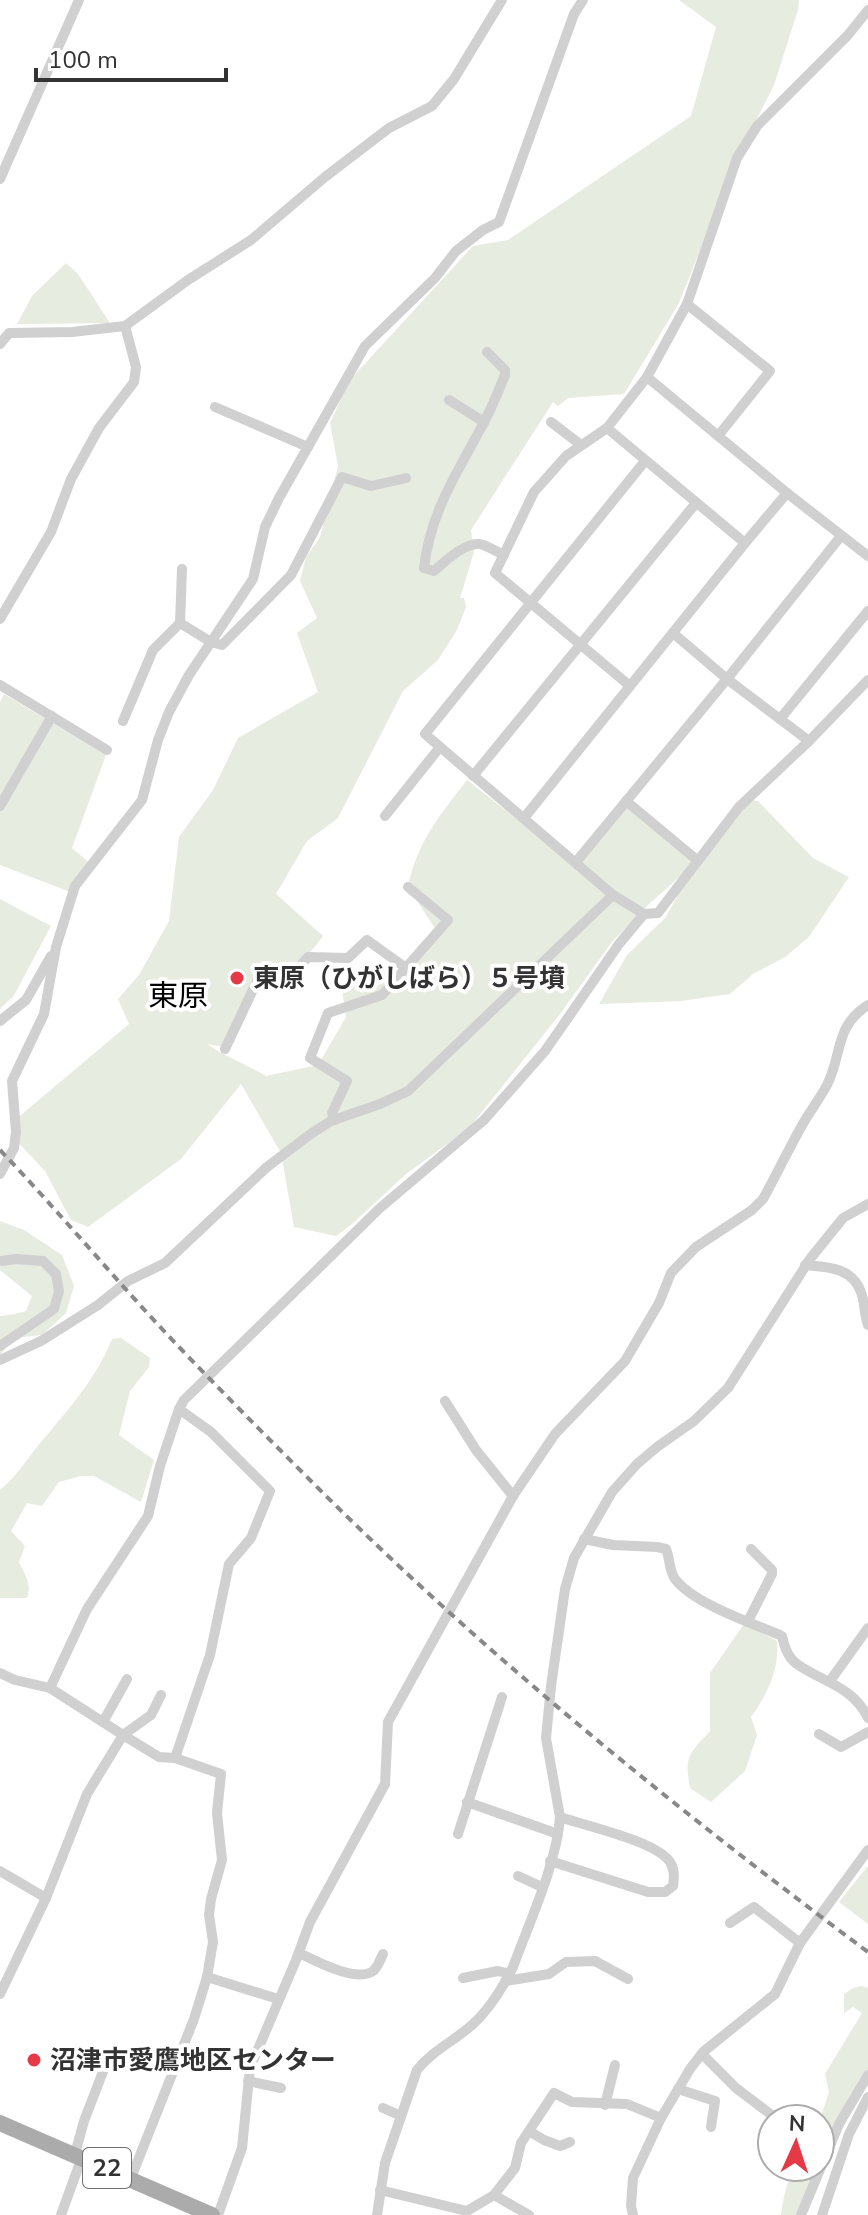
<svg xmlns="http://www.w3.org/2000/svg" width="868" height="2215" viewBox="0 0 868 2215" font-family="'Nunito Sans','Noto Sans JP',sans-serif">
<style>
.green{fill:#e6ecdf}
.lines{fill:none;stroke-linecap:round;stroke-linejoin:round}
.minor{stroke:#d0d0d0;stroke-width:10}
.primary{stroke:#ababab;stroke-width:16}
.rail{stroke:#888;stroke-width:4;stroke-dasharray:8 6;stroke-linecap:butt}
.poi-dot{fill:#e63946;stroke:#fff;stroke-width:3}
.labels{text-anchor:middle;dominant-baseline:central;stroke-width:8;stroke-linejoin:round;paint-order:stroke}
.shield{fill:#fff;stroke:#707070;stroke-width:2}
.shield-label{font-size:24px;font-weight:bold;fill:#333}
.poi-label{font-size:26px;font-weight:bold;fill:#333;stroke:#fff;text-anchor:start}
.quarter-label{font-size:30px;fill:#000;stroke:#fff}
</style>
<rect width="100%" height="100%" fill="#fff"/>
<!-- green -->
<g class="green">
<path d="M679 0H799L798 10 774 85 737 158 679 303 624 394 568 398 558 406 553 402 471 530 474 552 460 598H464L466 607 457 630 438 660 403 691 338 818 307 841 276 894 323 936 313 949 278 981 256 974 224 1047 207 1044C226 1057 246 1064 266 1076L318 1065 346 1017 341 983 374 965 392 970 384 991 436 930 408 887C417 842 440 815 467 780L537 835 576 862 625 805 696 859 694 864 650 903 612 942 560 1014 469 1128 406 1174 351 1225 336 1236 294 1227 281 1153 241 1084 181 1159 88 1227 71 1220 45 1171 15 1139V1120L129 1024 118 999 139 975 169 921 179 837 213 790 238 738 318 692 297 633 317 618 300 581 306 557 320 537 338 466 330 423 349 381 473 246 508 240 691 116 716 27Z"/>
<polygon points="66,263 78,274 110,323 17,324 32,296"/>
<polygon points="4,694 106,755 72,848 92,865 73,893 0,865 0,702"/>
<polygon points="750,800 758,801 813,858 849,877 809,937 785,957 753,974 730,994 681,1001 599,1004 627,955 665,918 699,858"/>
<polygon points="0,899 51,926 12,999 11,998 0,1009"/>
<polygon points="0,1221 24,1230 62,1255 74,1286 66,1313 42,1335 14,1338 0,1355 0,1316 15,1314 26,1311 32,1296 0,1270"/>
<path d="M121 1338 150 1358 149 1367 130 1391 119 1435 154 1460 141 1502 94 1476H81L59 1482 42 1506 27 1503 11 1531 25 1546 19 1562C25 1575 32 1584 27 1598H0V1490C16 1477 24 1463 37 1447 65 1413 96 1380 112 1339Z"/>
<path d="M744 1624 777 1641C780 1668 767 1695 751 1717L757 1735 745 1771 711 1802 690 1788C684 1756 689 1754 710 1731V1673Z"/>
<polygon points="868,1866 868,1924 839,1902"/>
<path d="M861 1986 868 1988V2071L855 2090 806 2215H781C786 2186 786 2167 820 2167V2119L829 2092 825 2074 862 2013 853 2007 844 2013V1994L853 1988Z"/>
</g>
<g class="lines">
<!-- minor -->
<g class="minor">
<polyline points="0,179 79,0"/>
<polyline points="687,304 770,371 718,436"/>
<polyline points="0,344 9,333 72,332 125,326 188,280 251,240 325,177 389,128 432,106 454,79 502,0"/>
<path d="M487 352 505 370V375C498 392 491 410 482 426 457 473 430 513 424 568L434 571C445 562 463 543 479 544 487 545 497 552 504 555"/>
<polyline points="647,377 787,493 868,556"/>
<polyline points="449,400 484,422"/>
<polyline points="215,407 308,447"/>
<polyline points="551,422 581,445"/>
<polyline points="607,428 566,456 534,492 495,573 630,686"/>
<polyline points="645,461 425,734 613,895 644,914 658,913 739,807 809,741 868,680"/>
<polyline points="745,543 607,428 647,377 687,304 737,158 757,126 848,35 868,10"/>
<polyline points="182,569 180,623 211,642 222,645 291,575 342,477 371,486 406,478"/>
<polyline points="0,619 51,532 71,479 99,428 134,382 136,367 125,326"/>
<polyline points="673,633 727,679 809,741"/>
<polyline points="0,685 107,750"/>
<polyline points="780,719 868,611"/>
<polyline points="123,721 153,650 180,623"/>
<polyline points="473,776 696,503"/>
<polyline points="626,801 697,860"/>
<polyline points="0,806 52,716"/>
<polyline points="385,816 440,747"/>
<polyline points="524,818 745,543 787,493"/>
<polyline points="576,862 727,679 841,536"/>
<polyline points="0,1021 26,1000 51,956"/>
<polyline points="225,1049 259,977 282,986 308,957 348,958 367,940 406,968"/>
<polyline points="335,1120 332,1113 347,1081 310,1058 328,1013 382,995 448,920 408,887"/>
<polyline points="0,1174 14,1148 16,1132 12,1081 44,1014 56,947 75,886 142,800 158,740 169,712 189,675 253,579 265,527 279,498 365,346 435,278 456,251 483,230 499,222 574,14 583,0"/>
<path d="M805 1265C827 1267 852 1267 861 1292 865 1303 864 1314 868 1325"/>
<polyline points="0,1346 54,1309 59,1291 56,1274 43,1261 16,1259 2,1261"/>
<polyline points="0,1360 41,1341 98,1305 128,1281 165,1263 267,1167 312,1133 331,1121 380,1104 408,1091 613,895"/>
<polyline points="445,1401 476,1450 513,1496"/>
<path d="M584 1539 613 1545 657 1547 666 1549C670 1558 669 1571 675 1579 694 1604 752 1623 782 1636 784 1646 788 1658 797 1664 822 1682 853 1686 868 1718"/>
<polyline points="748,1621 772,1574 772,1570 751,1549"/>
<polyline points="0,1673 15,1680 50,1688"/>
<polyline points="830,1681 868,1628"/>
<polyline points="103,1722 127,1679"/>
<polyline points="819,1734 841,1747 868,1732"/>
<polyline points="175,1758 210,1655 229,1564 251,1538 270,1491 211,1432 179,1409"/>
<polyline points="467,1802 558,1834"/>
<polyline points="458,1834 502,1697"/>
<path d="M550 1861 648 1892H665L673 1886C674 1878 675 1870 670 1862 656 1841 586 1826 560 1817"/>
<polyline points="0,1871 46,1898"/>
<polyline points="518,1876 542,1887"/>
<polyline points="730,1923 754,1907 800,1943"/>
<path d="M299 1953C316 1961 356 1983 373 1971 378 1967 380 1960 383 1954"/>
<polyline points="207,1977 278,1999"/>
<polyline points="463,1978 498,1971 510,1974"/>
<polyline points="506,1981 549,1974 566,1962 595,1961 628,1979"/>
<polyline points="0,1994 46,1898 87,1794 123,1735 50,1688 87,1609 148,1516 160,1466 179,1409 184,1400 380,1208 484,1120 545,1051 619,944 644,914"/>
<polyline points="702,2054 736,2088 777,2119"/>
<polyline points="248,2081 281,2088"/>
<polyline points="678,2089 715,2101 711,2127"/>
<polyline points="605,2105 615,2065"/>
<polyline points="383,2108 401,2116"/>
<polyline points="529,2131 544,2140 560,2146 570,2142"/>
<polyline points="75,2154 84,2121 104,2069"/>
<polyline points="131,2178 194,2019 207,1977 213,1942 209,1915 211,1899 222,1860 217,1813 221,1774 175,1758 159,1757 123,1735 151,1715 161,1695"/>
<polyline points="380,2190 467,2211 494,2195 515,2168 521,2143 554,2093 572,2102 627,2104 661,2118"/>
<polyline points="494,2195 529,2215"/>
<polyline points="61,2215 82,2157"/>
<path d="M218 2215 242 2148 250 2068 296 1960 310 1922 385 1784 388 1722 513 1496 555 1434 625 1361 659 1303 671 1273 696 1247 752 1210 763 1199C777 1174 789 1148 804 1122 811 1110 820 1098 827 1085 843 1053 834 1027 868 1005"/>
<path d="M377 2215 385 2163 417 2070C432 2051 454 2041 472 2025 489 2010 503 1987 513 1967 529 1923 557 1863 560 1817L546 1738 551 1686 565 1589 574 1558 612 1492 637 1464 657 1447 694 1421 728 1388 810 1259 843 1218 868 1204"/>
<polyline points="633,2215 631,2206 633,2178 661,2118 690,2069 703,2052 775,1994 800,1943 868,1850"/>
<polyline points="801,2215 839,2124 868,2075"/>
<polyline points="822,2215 849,2134 868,2097"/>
</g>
<!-- primary -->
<polyline class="primary" points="0,2123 212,2215"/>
<!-- rail -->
<path class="rail" d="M0 1150C61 1214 118 1283 179 1347 221 1391 263 1433 306 1476 479 1650 672 1806 868 1952"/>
</g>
<!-- markers -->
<g class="poi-dot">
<circle cx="237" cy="978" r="8"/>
<circle cx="34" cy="2060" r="8"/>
</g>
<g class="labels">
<!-- shield labels -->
<rect class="shield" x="83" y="2148" width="48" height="40" rx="6"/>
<g class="shield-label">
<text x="107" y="2168">22</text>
</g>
<!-- poi labels -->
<g class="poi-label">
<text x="253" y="978">東原（ひがしばら）５号墳</text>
<text x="50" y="2060">沼津市愛鷹地区センター</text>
</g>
<!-- quarter labels -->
<g class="quarter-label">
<text x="178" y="996">東原</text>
</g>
</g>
<!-- north arrow -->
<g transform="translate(796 2143) rotate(3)"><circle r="38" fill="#ffffff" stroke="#adadad" stroke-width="2"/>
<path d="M0-6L14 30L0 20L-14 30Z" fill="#e63946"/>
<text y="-12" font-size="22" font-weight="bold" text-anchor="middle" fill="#333333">N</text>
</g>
<!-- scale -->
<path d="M36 68v12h190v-12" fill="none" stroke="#333333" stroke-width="4"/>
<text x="48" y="68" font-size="24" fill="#333333" stroke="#ffffff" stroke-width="6" paint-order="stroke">100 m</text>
</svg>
